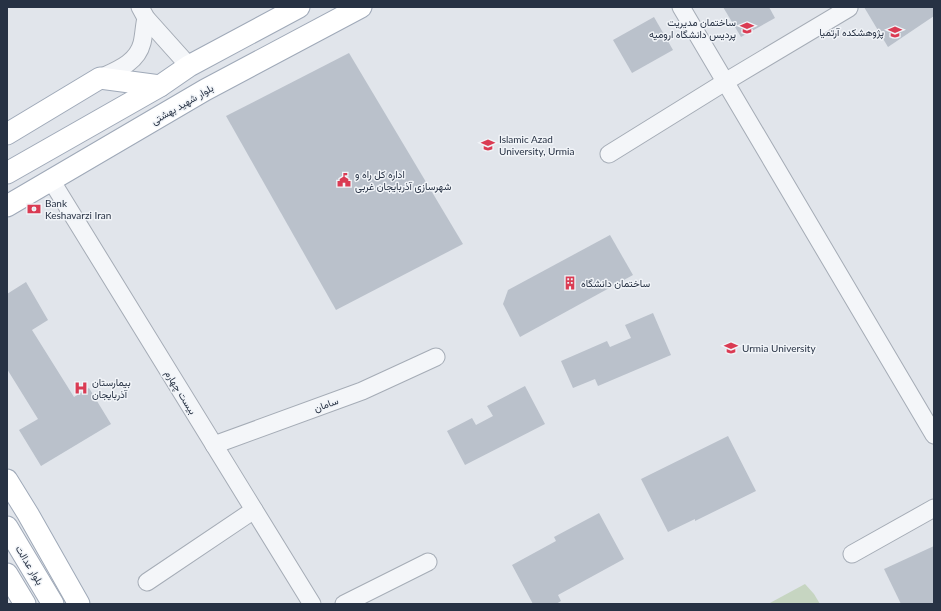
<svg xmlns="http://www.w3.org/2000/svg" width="941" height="611" viewBox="0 0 941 611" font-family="Lato,Vazirmatn,sans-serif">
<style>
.grass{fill:#c6d5c1}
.building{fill:#bac1cb}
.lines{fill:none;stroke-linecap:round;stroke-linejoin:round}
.minor-casing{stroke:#a5acb6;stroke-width:19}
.major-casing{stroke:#9fa9b8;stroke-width:23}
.minor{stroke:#f4f6f9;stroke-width:17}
.major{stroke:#fff;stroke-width:21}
.labels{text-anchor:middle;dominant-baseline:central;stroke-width:3;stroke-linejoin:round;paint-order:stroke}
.poi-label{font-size:10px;fill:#273244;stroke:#f1f4f8;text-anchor:start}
.street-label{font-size:10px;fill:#273244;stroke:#f1f4f8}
</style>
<rect width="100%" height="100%" fill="#e1e5eb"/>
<!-- grass -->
<polygon class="grass" points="805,584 814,594 820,604 768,604"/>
<!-- building -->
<g class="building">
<polygon points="723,7 769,7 775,18 741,37"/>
<polygon points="864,7 934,7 934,16 888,47"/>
<polygon points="654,17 673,50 632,73 613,40"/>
<polygon points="349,53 463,244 336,310 226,116"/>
<polygon points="610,235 633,275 520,337 503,304 508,290"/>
<polygon points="26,282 48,320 32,330 74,397 89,388 111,424 41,466 19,430 38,419 7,369 7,294"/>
<polygon points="653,313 671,355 598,386 595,379 573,388 561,361 607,341 610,347 631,338 625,325"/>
<polygon points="525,386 545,424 465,465 447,431 472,418 476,425 493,416 487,406"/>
<polygon points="728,436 756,491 695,521 695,519 668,532 641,479"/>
<polygon points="599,513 624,559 558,595 561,601 556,604 533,604 512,565 556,541 554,537"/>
<polygon points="934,546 934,604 901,604 884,569"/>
</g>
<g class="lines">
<!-- minor casing -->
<g class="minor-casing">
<g id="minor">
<polyline points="140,7 146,18 189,66"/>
<polyline points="681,7 934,435"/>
<path d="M100 78C117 70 137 63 142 43 144 35 144 26 146 18"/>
<polyline points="609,154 725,82 849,8"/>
<polyline points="51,180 312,604"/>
<polyline points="214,445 362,391 436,357"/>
<polyline points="852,554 934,508"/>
<polyline points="147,582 254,510"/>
<polyline points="344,604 428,562"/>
</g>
</g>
<!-- major casing -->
<g class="major-casing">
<g id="major">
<polyline points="7,134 100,78 160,86"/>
<polyline points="7,173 160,86 189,66 299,7"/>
<polyline points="7,206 205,90 361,7"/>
<polyline points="7,480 28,514 79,604"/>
<polyline points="7,527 53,604"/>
<polyline points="7,574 25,604"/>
</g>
</g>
<!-- minor -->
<use href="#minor" class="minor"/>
<!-- major -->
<use href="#major" class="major"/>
</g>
<!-- icons -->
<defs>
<g id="university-bare" transform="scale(1.08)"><path d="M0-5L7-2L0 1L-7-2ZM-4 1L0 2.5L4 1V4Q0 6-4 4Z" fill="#da3b53" stroke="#f1f4f8" stroke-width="2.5" paint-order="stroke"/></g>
<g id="civic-bare" transform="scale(1.08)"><path d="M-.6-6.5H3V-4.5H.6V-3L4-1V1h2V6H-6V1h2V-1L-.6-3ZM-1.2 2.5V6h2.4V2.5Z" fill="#da3b53" stroke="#f1f4f8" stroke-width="2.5" paint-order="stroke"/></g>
<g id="bank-bare" transform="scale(1.08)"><path d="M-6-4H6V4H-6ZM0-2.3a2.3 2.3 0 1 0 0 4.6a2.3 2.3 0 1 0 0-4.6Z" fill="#da3b53" stroke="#f1f4f8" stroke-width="2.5" paint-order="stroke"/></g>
<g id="building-bare" transform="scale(1.08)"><path d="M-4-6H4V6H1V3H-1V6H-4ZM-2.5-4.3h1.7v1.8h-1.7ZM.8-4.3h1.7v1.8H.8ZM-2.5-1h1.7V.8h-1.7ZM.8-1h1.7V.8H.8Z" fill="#da3b53" stroke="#f1f4f8" stroke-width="2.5" paint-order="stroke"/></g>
<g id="hospital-bare" transform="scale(1.08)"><path d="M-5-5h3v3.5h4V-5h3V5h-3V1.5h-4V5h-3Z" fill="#da3b53" stroke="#f1f4f8" stroke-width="2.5" paint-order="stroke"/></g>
</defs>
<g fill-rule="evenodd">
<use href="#university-bare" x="747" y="28"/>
<use href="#university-bare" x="895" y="32"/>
<use href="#university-bare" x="488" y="145"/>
<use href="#civic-bare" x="344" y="180"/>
<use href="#bank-bare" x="34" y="209"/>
<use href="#building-bare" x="570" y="283"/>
<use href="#university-bare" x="731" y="348"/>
<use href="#hospital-bare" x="81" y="388"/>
</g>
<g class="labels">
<!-- poi labels -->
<g class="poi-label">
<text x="736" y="22" text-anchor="end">ساختمان مدیریت<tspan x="736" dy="12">پردیس دانشگاه ارومیه</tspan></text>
<text x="884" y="32" text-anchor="end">پژوهشکده آرتمیا</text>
<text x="499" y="139">Islamic Azad<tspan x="499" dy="12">University, Urmia</tspan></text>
<text x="355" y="174">اداره کل راه و<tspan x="355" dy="12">شهرسازی آذربایجان غربی</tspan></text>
<text x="45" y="203">Bank<tspan x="45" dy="12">Keshavarzi Iran</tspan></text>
<text x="581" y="283">ساختمان دانشگاه</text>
<text x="742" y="348">Urmia University</text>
<text x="92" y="382">بیمارستان<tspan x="92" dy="12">آذربایجان</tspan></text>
</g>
<!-- street labels -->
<g class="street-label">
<text transform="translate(182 104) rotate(-30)">بلوار شهید بهشتی</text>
<text transform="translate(181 392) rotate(58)">بیست چهارم</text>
<text transform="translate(326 404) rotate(-20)">سامان</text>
<text transform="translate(30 565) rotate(59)">بلوار عدالت</text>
</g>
</g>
<!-- border -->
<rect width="941" height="611" fill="none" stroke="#273244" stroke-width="16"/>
</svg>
